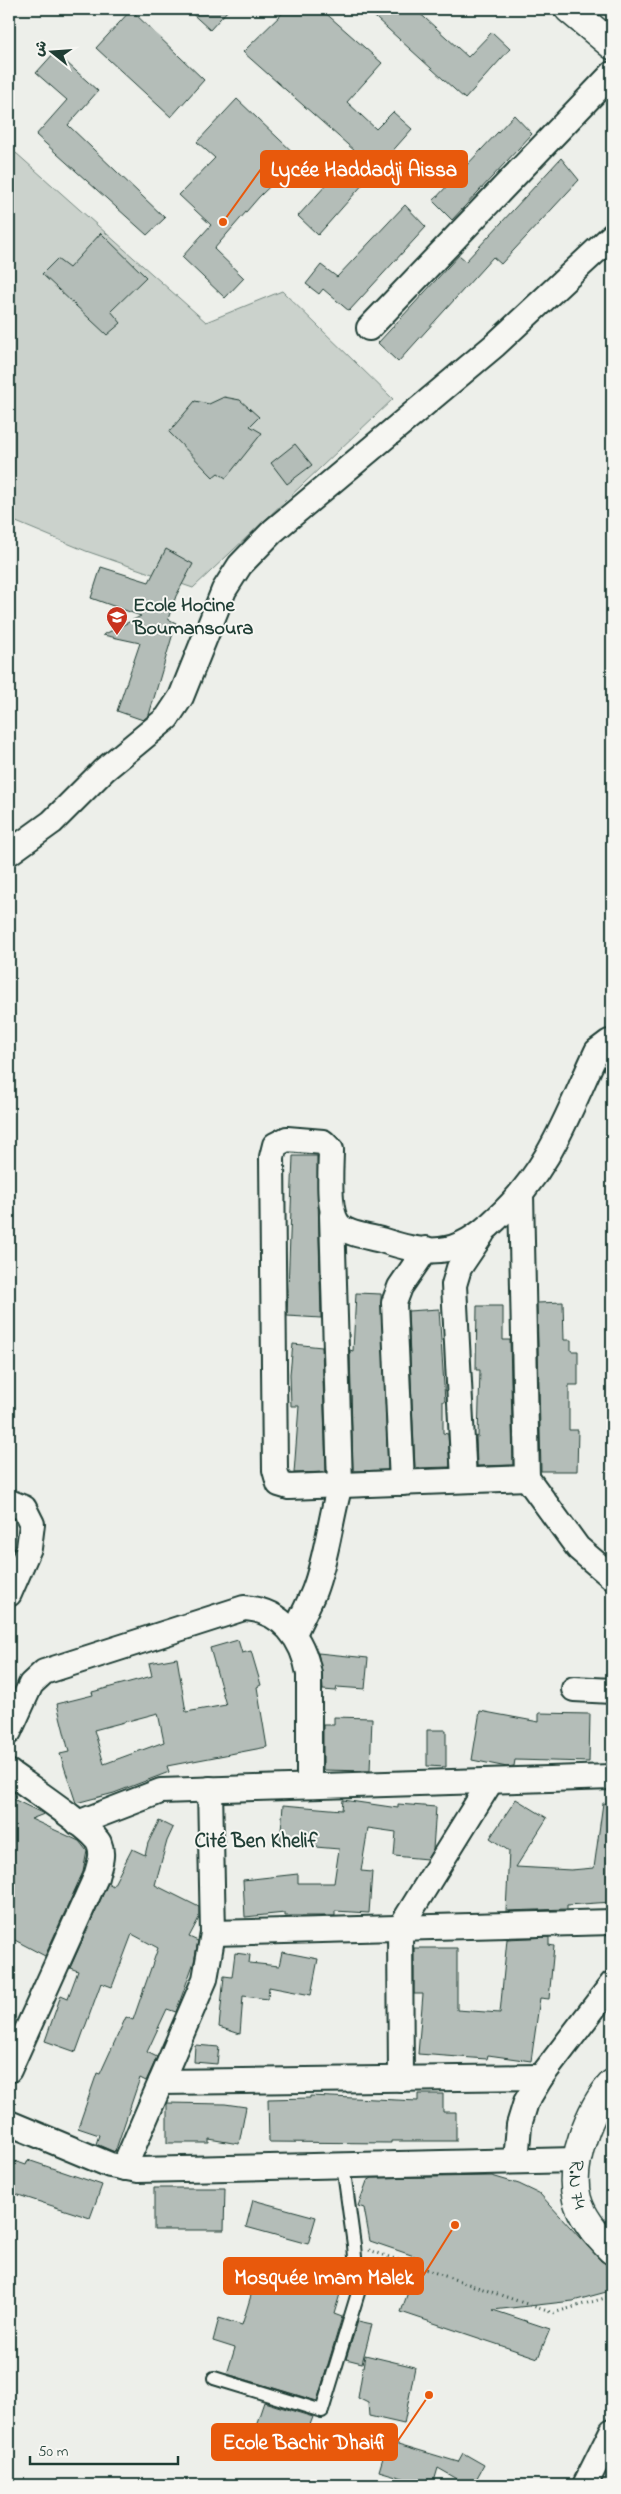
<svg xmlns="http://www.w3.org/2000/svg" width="621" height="2494" viewBox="0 0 621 2494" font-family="'Indie Flower','Playpen Sans Arabic',sans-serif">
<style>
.green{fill:#cbd2cc;stroke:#758880}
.building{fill:#b4bdb8;stroke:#1f3d34;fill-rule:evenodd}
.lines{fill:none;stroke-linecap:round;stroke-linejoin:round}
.lane-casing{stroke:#1f3d34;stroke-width:16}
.street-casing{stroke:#1f3d34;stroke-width:28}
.secondary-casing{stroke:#1f3d34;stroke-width:31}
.primary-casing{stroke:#1f3d34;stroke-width:31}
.path{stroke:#1f3d34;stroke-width:3;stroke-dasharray:1 4;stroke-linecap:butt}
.lane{stroke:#f6f6f2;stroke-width:12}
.street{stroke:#f6f6f2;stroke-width:24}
.secondary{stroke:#f6f6f2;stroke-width:28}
.primary{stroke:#f6f6f2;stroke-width:28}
.labels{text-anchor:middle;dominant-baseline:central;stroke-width:4;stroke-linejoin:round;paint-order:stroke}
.poi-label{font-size:20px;font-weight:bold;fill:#1f3d34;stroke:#f6f6f2;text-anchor:start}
.street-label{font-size:20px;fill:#1f3d34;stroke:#f6f6f2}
.neighbourhood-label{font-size:21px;font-weight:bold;fill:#1f3d34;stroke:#f6f6f2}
.leader{fill:none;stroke:#e8590c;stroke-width:2}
.callout-dot{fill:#e8590c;stroke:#f6f6f2;stroke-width:2}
.callout{fill:#e8590c;stroke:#e8590c;stroke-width:2}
.callout-label{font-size:21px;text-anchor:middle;font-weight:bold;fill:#fff}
</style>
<rect width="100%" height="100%" fill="#edefea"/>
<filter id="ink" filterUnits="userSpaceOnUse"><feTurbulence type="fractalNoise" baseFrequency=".02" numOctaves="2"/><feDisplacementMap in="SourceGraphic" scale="10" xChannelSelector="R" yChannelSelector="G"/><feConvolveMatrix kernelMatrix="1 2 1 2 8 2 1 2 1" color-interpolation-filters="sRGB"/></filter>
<g filter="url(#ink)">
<!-- green -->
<polygon class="green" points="16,153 206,322 282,291 393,399 193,588 86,551 9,519 9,164"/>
<!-- building -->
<g class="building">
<polygon points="187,9 229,9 210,30"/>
<polygon points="287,9 321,9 382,63 347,102 376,129 393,112 412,129 318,235 298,216 356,152 243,52"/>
<polygon points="366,9 415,9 468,57 492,32 510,49 465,99"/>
<polygon points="131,10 204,80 171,117 96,48"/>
<polygon points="55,52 98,91 68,125 165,218 147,235 36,135 67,100 36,73"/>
<polygon points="237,99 299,158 259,197 214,249 244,278 225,298 182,257 211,225 179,195 215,158 197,142"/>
<polygon points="514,115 532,134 452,220 433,201"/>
<polygon points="561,158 579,180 501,264 493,257 398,362 378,343 459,255 466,261"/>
<polygon points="405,205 426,227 349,311 323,289 319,294 306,284 321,265 337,277"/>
<polygon points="101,233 146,277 111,311 121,323 107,335 42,274 57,259 69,268"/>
<polygon points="224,397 240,400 259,417 250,426 262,433 226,478 218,473 213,477 169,432 195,401 209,404"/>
<polygon points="295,444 312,465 287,484 271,463"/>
<polygon points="166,549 193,564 176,596 168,619 176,623 149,715 143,720 117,711 140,643 103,635 141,616 91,598 101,567 149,582"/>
<polygon points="293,1156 317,1156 321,1318 287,1316"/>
<polygon points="356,1293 381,1294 388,1470 353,1471 350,1350 353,1351"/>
<polygon points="563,1302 564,1340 571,1340 571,1351 578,1351 578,1385 569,1385 569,1430 578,1430 577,1471 541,1471 537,1303"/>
<polygon points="477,1306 503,1306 503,1340 510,1340 513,1465 477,1466 476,1436 478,1437 480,1370 476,1370"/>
<polygon points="439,1309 445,1401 443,1401 443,1433 448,1434 450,1467 415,1468 408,1311"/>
<polygon points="293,1344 322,1347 326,1472 294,1473 299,1406 291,1406 290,1374"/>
<path d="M238 1640 242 1653 251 1651 261 1685 257 1687 267 1747 167 1766 169 1772 114 1793 76 1803 60 1754 69 1752 57 1704 93 1695 92 1692 152 1676 149 1663 177 1658 186 1712 226 1705 210 1648ZM158 1713 164 1742 104 1764 94 1730Z"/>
<polygon points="318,1653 368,1658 365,1689 337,1687 336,1691 323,1690 322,1671"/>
<polygon points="480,1711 539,1722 539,1713 590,1714 589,1762 515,1760 514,1766 507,1767 472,1760"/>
<polygon points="334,1717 372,1718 370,1771 323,1770 323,1725 334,1725"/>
<polygon points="427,1730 446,1730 446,1767 427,1766"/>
<polygon points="9,1797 44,1814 31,1819 79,1841 87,1851 83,1872 45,1956 9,1937"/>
<polygon points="516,1799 547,1818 516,1867 571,1870 594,1868 603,1803 612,1804 612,1902 567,1905 567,1909 506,1911 509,1851 490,1838"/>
<polygon points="343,1800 398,1808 398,1804 436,1807 433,1849 427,1859 394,1856 396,1832 368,1828 361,1871 372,1872 369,1913 335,1911 335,1916 285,1916 285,1913 245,1917 243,1880 298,1874 298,1883 334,1883 339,1849 280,1844 283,1805 342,1810"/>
<polygon points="159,1821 173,1828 167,1841 155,1885 199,1907 199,1918 189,1937 198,1941 194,1962 176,2012 167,2009 147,2052 157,2057 146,2081 140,2078 115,2152 96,2144 99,2135 78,2128 97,2073 100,2074 126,2017 133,2020 158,1948 132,1934 112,1987 101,1983 76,2052 45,2041 61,1995 68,1998 78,1971 70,1968 108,1883 113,1886 132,1849 145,1855 148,1843"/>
<polygon points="549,1937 549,1945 554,1946 549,1999 540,1998 531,2061 488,2055 487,2059 418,2054 423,1994 414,1994 414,1948 457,1948 457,2010 500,2013 507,1939"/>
<polygon points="282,1952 318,1959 311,1995 269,1987 268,1999 243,1996 240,2034 219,2027 224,1976 232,1977 235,1953 250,1955 249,1963 279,1966"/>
<polygon points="195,2045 219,2047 217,2064 194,2062"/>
<polygon points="418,2094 443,2094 443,2112 456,2112 456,2141 391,2141 391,2143 269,2142 268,2099 310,2098 310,2096 418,2101"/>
<polygon points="167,2103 225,2104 246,2107 239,2144 209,2139 209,2143 167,2143"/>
<polygon points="9,2159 26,2165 28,2160 102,2185 90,2218 9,2192"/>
<polygon points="492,2176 519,2184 540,2194 601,2261 612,2268 610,2291 573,2301 493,2310 550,2329 538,2358 401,2312 420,2258 370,2241 364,2208 358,2206 367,2181 372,2178"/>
<polygon points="154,2188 225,2188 224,2230 154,2230"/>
<polygon points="253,2200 316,2217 308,2244 246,2227"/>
<polygon points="259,2269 340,2294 334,2314 342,2317 317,2401 227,2374 235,2348 213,2341 219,2318 242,2325"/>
<polygon points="358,2321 372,2324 362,2363 346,2359"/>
<polygon points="365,2355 415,2367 404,2424 369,2416 368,2403 358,2398"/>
<polygon points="264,2402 313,2417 298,2456 251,2440"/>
<polygon points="388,2441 458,2462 463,2453 484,2465 473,2485 468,2485 438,2468 433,2485 427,2485 379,2471"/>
</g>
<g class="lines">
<!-- lane casing -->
<g class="lane-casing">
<polyline id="lane" points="214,2378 322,2411 358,2293 354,2245 343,2165"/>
</g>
<!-- street casing -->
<g class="street-casing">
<g id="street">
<polyline points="369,328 612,74"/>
<polyline points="9,853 52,822 104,770 167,718 181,697 224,590 240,565 273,531 495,345 612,236"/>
<path d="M521 1194 527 1478 289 1487 279 1484 275 1470 272 1157 275 1145 287 1139 323 1142 331 1150C331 1169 326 1215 341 1227 349 1234 370 1237 381 1240 400 1246 419 1252 440 1250 462 1248 481 1234 496 1219 550 1170 567 1115 597 1051L609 1042 612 1045"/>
<polyline points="527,1478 578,1548 612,1577"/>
<polyline points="464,1480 454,1285 459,1268 482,1234"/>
<polyline points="402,1483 394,1303 400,1287 426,1249"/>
<polyline points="9,1502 24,1508 32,1524 29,1548 9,1594"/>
<path d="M294 1634C300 1620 308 1606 314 1591 327 1557 330 1520 340 1485L332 1216"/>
<polyline points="574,1689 612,1691"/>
<path d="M9 1732 31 1684 44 1672 244 1608C282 1610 303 1639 309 1674V1785"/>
<path d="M9 1772C25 1784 93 1829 99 1843 104 1855 99 1865 96 1877L9 2070"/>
<polyline points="78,1823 161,1791 612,1777"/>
<polyline points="213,1933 612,1922"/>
<polyline points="401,2079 400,1928 491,1781"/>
<polyline points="161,2082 541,2077"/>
<polyline points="9,2123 110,2165 138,2170 575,2160"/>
<polyline points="516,2161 519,2125 526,2102 541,2077 612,1984"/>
<polyline points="124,2168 205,1979 213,1933 210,1789"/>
<polyline points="585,2485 612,2431"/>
</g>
</g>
<!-- secondary casing -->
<g class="secondary-casing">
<polyline id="secondary" points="569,9 612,45"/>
</g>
<!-- primary casing -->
<g class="primary-casing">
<g id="primary">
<path id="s1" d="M612 2084C599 2098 589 2119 583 2137 566 2188 574 2213 612 2250"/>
</g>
</g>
<!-- path -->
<polyline class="path" points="369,2250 553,2313 612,2296"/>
<!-- lane -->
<use href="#lane" class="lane"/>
<!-- street -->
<use href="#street" class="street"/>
<!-- secondary -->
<use href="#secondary" class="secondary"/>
<!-- primary -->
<use href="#primary" class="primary"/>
</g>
</g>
<!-- icons -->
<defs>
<g id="school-pin" transform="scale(1.125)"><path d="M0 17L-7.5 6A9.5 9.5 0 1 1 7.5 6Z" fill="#c8321e" stroke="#f6f6f2"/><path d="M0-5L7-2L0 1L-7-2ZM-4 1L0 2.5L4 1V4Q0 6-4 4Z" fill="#fff"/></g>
</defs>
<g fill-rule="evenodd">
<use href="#school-pin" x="117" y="617"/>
</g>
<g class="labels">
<!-- poi labels -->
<g class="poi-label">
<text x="133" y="606">Ecole Hocine<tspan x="133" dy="23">Boumansoura</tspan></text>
</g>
<!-- street labels -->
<g class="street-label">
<text stroke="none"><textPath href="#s1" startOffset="109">R.N 74</textPath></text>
</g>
<!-- neighbourhood labels -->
<g class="neighbourhood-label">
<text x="256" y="1842">Cité Ben Khelif</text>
</g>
</g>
<!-- callouts -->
<path class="leader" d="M223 222L261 169M455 2225L423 2276M429 2395L397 2442"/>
<g class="callout-dot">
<circle cx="223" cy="222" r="5"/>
<circle cx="455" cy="2225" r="5"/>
<circle cx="429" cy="2395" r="5"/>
</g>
<g class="callout">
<rect x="261" y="151" width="206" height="36" rx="5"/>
<rect x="224" y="2258" width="199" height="36" rx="5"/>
<rect x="212" y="2424" width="185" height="36" rx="5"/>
</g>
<g class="callout-label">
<text x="364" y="176">Lycée Haddadji Aissa</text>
<text x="324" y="2284">Mosquée Imam Malek</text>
<text x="305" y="2449">Ecole Bachir Dhaifi</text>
</g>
<!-- margin -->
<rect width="621" height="2494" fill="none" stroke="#f6f6f2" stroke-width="30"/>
<rect x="15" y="15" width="591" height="2464" fill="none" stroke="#1f3d34" stroke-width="2" filter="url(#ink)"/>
<!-- north arrow -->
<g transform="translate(52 52) rotate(287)" stroke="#f6f6f2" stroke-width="4" paint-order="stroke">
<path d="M0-4L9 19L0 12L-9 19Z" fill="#1f3d34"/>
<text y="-8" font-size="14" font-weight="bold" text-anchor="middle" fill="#1f3d34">ش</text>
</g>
<!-- scale -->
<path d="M30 2456v8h148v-8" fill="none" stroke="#1f3d34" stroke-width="2.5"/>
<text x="38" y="2456" font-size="15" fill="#1f3d34" stroke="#f6f6f2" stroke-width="4" paint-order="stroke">50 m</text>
</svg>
